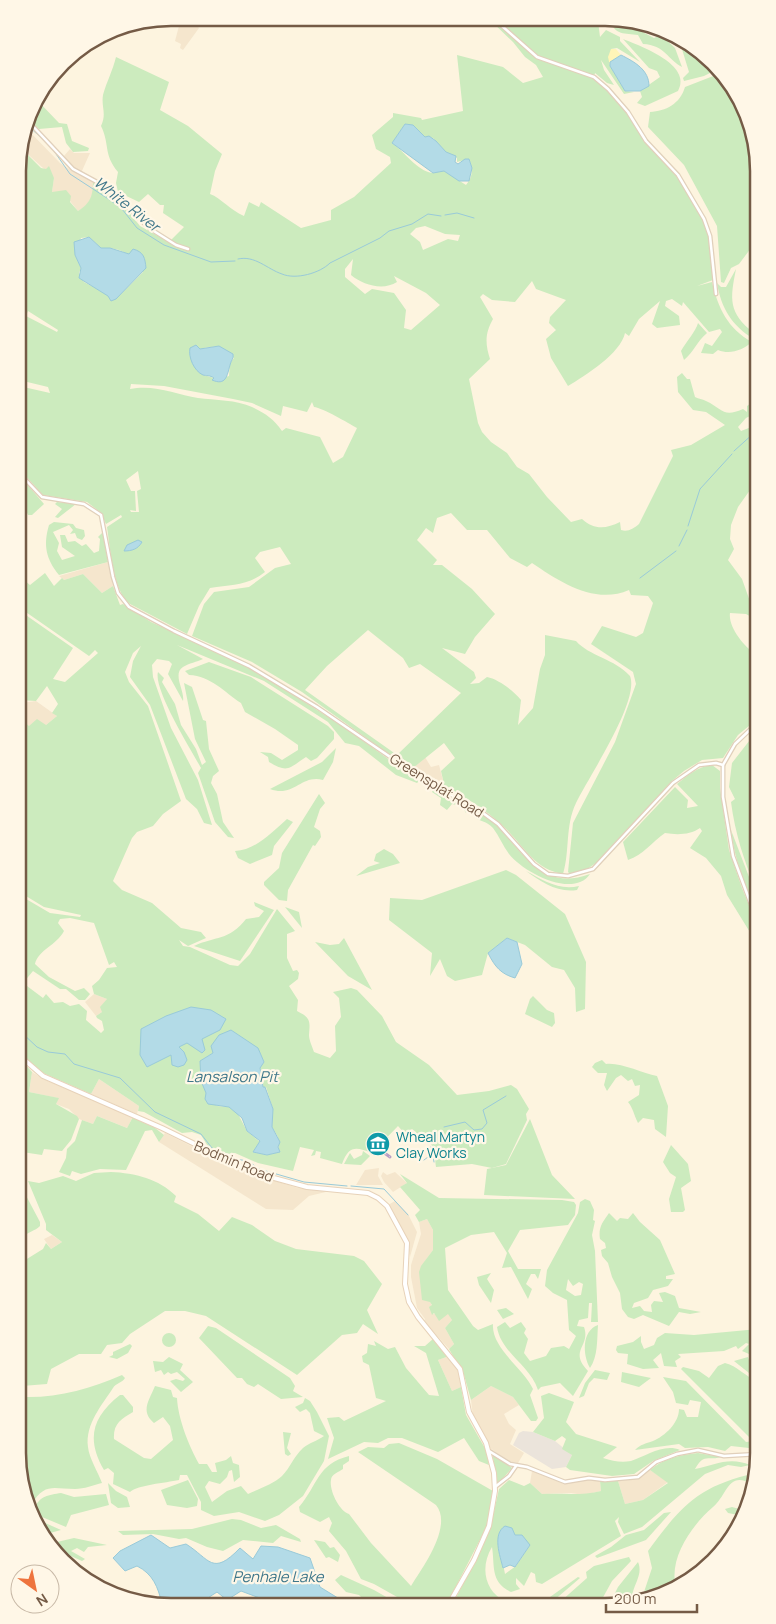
<svg xmlns="http://www.w3.org/2000/svg" width="776" height="1624" viewBox="0 0 776 1624" font-family="Manrope,sans-serif">
<style>
.residential{fill:#f5e6cd}
.industrial{fill:#ebe4db}
.green{fill:#ccebbe;fill-rule:evenodd}
.sand{fill:#fff5b8}
.water{fill:#b3dbe7;stroke:#99cad9}
.lines{fill:none;stroke-linecap:round;stroke-linejoin:round}
.stream{stroke:#99cad9;stroke-width:1}
.street-casing{stroke:#e1d0bb;stroke-width:5}
.secondary-casing{stroke:#e7d2b9;stroke-width:6}
.street{stroke:#fff;stroke-width:2.5}
.secondary{stroke:#fff;stroke-width:4}
.rail-casing{stroke:#b79ec6;stroke-width:3}
.rail{stroke:#fff7e7;stroke-width:1;stroke-dasharray:4;stroke-linecap:butt}
.labels{text-anchor:middle;dominant-baseline:central;stroke-width:4.5;stroke-linejoin:round;paint-order:stroke}
.street-label{font-size:14px;fill:#755b46;stroke:#fff7e7}
.culture-label{font-size:14px;fill:#0d838f;stroke:#fff7e7;text-anchor:start}
.water-label{font-size:15px;font-style:italic;fill:#3f778a;stroke:#fff7e7}
.rim{fill:none;stroke:#755b46;stroke-width:2.5}
</style>
<rect width="100%" height="100%" fill="#fdf4df"/>
<!-- residential -->
<g class="residential">
<polygon points="190,18 199,28 183,50 180,48 181,44 175,41 179,26 166,19"/>
<polygon points="26,128 60,163 77,174 93,181 93,193 87,206 78,211 63,192 52,192 54,178 20,147"/>
<polygon points="70,149 74,153 90,153 81,173 73,168 64,156"/>
<polygon points="108,562 113,586 102,593 83,574 64,580 59,576"/>
<polygon points="36,701 57,716 46,725 29,726 23,720 25,706 22,706 21,703"/>
<polygon points="425,757 431,767 439,765 444,784 442,787 415,773 413,768"/>
<polygon points="94,994 107,999 102,1012 96,1016 85,1002"/>
<polygon points="32,1072 43,1079 133,1117 127,1128 97,1116 93,1124 79,1119 69,1109 56,1104 58,1098 29,1092"/>
<polygon points="99,1079 139,1106 137,1114 91,1094"/>
<polygon points="165,1133 239,1170 298,1188 330,1191 309,1196 293,1210 266,1209 159,1142"/>
<polygon points="379,1168 378,1176 383,1185 356,1185 365,1170"/>
<polygon points="383,1172 387,1175 395,1172 407,1183 393,1192 384,1182 381,1176"/>
<polygon points="395,1201 408,1214 417,1232 410,1257 407,1238 388,1205"/>
<polygon points="427,1219 433,1230 433,1250 425,1261 430,1301 432,1306 432,1314 449,1314 452,1320 445,1328 454,1344 449,1349 424,1321 425,1319 417,1308 411,1277 411,1265 421,1234 419,1222"/>
<polygon points="52,1235 62,1242 51,1249 44,1239"/>
<polygon points="449,1356 457,1367 461,1387 452,1391 438,1360"/>
<polygon points="491,1386 513,1397 519,1405 504,1414 509,1424 516,1430 510,1444 524,1453 518,1463 508,1461 490,1448 473,1417 471,1400"/>
<polygon points="650,1470 668,1482 643,1500 625,1504 618,1481 639,1478"/>
<polygon points="532,1471 564,1484 590,1479 600,1481 601,1491 584,1495 571,1493 542,1494 530,1483"/>
</g>
<!-- industrial -->
<polygon class="industrial" points="523,1431 533,1432 555,1441 572,1455 566,1467 552,1469 513,1445 519,1433"/>
<!-- green -->
<g class="green">
<path d="M489 19 606 20 608 26 598 21 600 37 606 30 620 37V41L640 62 617 48 611 49 610 66 625 91 634 92 624 94 601 60 604 70 614 85 607 83 595 73 594 77 624 107 646 141 678 175 704 219 710 236 713 280 697 286 712 282C718 308 728 329 752 342 743 350 730 355 718 350L713 354 701 353 705 343 712 346 722 332 720 329 709 332 683 302 682 306 672 299 666 301 665 306 679 316 680 325 657 328 652 324 660 301 639 319 629 336 625 333C621 353 585 376 568 386L551 358 546 339 556 330 549 323 550 317 566 300 536 289 532 281 515 302 492 300 483 294 480 297 493 319C485 333 485 344 490 359L469 379 478 423 482 432 491 442 507 453 517 467 529 474 547 497 571 522 582 519C594 530 606 529 620 522L621 530C628 532 633 529 639 524L673 456 671 450 691 445 725 425 706 412 693 410 678 392 677 377 682 373 687 379H690L695 397C699 399 702 399 706 401 723 409 723 418 743 409L747 412V406L751 403 754 404V414L746 418 738 427 741 431 754 426 755 483 738 507 731 525 730 539 734 549 728 560 742 579 752 607 755 609V619L746 614 730 613C728 627 744 646 755 654V721L738 735 723 758 702 760 684 771 672 781 600 860 586 870 570 874 568 872 573 823 615 742 636 684 633 672 591 644 602 626 636 637 643 633 653 603 648 596 631 595 629 590C595 605 560 582 532 563L527 567 510 558 487 530H467L451 513 437 518 433 533 426 528 417 540 437 560 433 565H442L472 589 495 614 475 637 465 654 442 648 474 672 476 678 470 684 479 683 487 677C498 679 514 691 521 700L518 725 533 708 540 669 545 655V635L576 641C589 656 615 659 630 676 640 701 588 778 576 803 565 826 570 851 563 874 534 869 524 846 504 827 486 810 465 795 442 787L444 784 441 771 455 758 444 743 413 768 416 770 415 773 302 692 252 662 192 636 204 604 214 592 249 587 275 568 291 564 280 547 260 552 255 558 265 572C247 586 232 584 210 588L199 606 187 634 130 604C113 592 110 547 107 527L122 517 121 515 106 524 100 512 87 502 43 495 20 470 19 386 50 393 48 387 19 380 20 147 41 168 46 169 49 166 54 178 52 192 66 190 71 196 70 202 78 211C91 203 93 195 93 181L119 200 140 226 169 242 184 227 163 213 164 205H160L148 194 139 202 118 192 116 183 118 172C103 154 110 144 101 126 107 113 101 107 103 95 106 83 113 70 116 57L169 82 160 110 188 126 222 154 215 171 210 194C221 198 230 210 244 216L249 202 259 207 261 202 301 228 331 220V210L354 197 391 163 390 157 376 149 372 135 393 117V113L421 118 422 120 463 111 457 55 503 67 523 83 543 77 536 65 525 57 513 42ZM405 124 413 125 425 137 433 138 446 152 457 158V162L469 159C473 169 473 177 466 185L444 171C441 171 435 173 432 173 416 170 405 152 392 143ZM425 226 445 234 460 235 458 241 448 239 423 250 420 242 410 234 416 228ZM89 237 101 248C124 247 130 255 143 272L116 299 84 282 79 273 81 268 75 255 81 238ZM353 259 351 275C363 285 383 291 397 282L394 276 426 293 440 305 411 330 404 328 406 310 394 293 372 289 365 294 345 277V269ZM28 311 58 330 57 332 26 316ZM219 346 234 358 230 363 229 376 213 380 214 378 203 375 197 368 204 348ZM131 384 164 386 233 399 252 403 281 416 283 406 307 412 312 402 314 407C323 408 348 423 357 428L343 457 333 463 320 437 286 428 282 431C274 419 265 413 252 407 237 400 215 400 198 398 176 394 154 384 130 389ZM138 471 141 489 137 491 139 512H131L130 510 136 511 135 491H131L126 480ZM368 630 403 658 409 668 420 664 461 693 397 755 305 690 327 666Z"/>
<path d="M610 20H631L635 28 654 38 661 35 675 48 682 67C668 60 665 45 643 44L638 35C625 33 615 36 610 20Z"/>
<path d="M623 39C641 46 693 65 678 91L645 106 637 103 642 97 640 91 660 77 657 71 649 68Z"/>
<polygon points="681,46 684,49 689,47 706,56 718,69 704,76 684,81 683,78 689,72"/>
<path d="M721 73 733 86 753 131 754 244 739 264 731 268 724 283 721 282 717 226 684 165 648 127 650 112C666 111 680 104 685 87Z"/>
<polygon points="36,99 59,123 67,124 72,141 89,148 88,151 73,152 66,143 62,127 39,129 28,120"/>
<path d="M736 269C730 299 728 313 754 333V339C732 326 721 308 717 283L721 287H726Z"/>
<path d="M698 323 707 333C697 341 694 352 684 360L681 351C686 342 696 331 698 323Z"/>
<polygon points="20,476 44,504 32,515 28,515 20,497"/>
<polygon points="57,502 76,504 58,518 55,517 62,509 55,504"/>
<path d="M54 522 73 524 76 528 84 530 85 536 82 540 77 538 75 533 70 534 73 530 69 525 53 532 59 543 57 551 62 560 75 556 62 547 60 535H65L68 542 75 541 82 546 86 544 94 553 99 551 100 539 98 537 103 532 108 562 59 575C46 559 43 545 49 525Z"/>
<path d="M45 573 54 586 62 578 64 580 83 574 102 593 113 586 120 605 123 604 151 622 249 667 341 725 419 781 417 783 396 775 359 746 345 743 328 722 264 681 177 645 203 659C197 662 189 663 183 667 172 674 185 691 183 701L168 674 172 664 169 661 157 659 152 665 153 677 171 728 198 780 212 825 204 823 197 809 186 799 150 705 130 677 133 661 141 646 133 653 125 672 129 682 148 706 181 801 163 814 153 826 137 832 132 838 113 881 122 890 152 903 181 928 201 932 206 938 188 946 179 940 183 946 190 947 230 965 238 966 250 954 277 909 295 931 287 934V958L293 971 297 970 299 973 298 979 289 986 298 1000 297 1011C311 1018 310 1021 309 1035 309 1040 312 1046 314 1052L330 1058 336 1051 335 1026 341 1017 339 998 333 992 351 988 357 990 382 1016 396 1042 429 1065 457 1095 489 1091 511 1085 517 1089 529 1109 526 1114 527 1120 506 1164 492 1168 472 1164 436 1167C434 1151 437 1143 420 1139L418 1142 408 1138 415 1137 416 1132 412 1129 405 1134 398 1126 372 1153C356 1147 349 1145 342 1164L320 1158 321 1152 316 1151 315 1155 311 1156 314 1150 300 1147 293 1171 258 1163 235 1153 219 1155 209 1148 201 1135 192 1132 182 1133 144 1112 138 1111 139 1106 99 1079 91 1094 43 1073 27 1061 21 1046V896L50 913 80 917 81 915 44 907 21 893 20 703 22 706H25L23 720 29 726 37 719 46 725 57 716 52 713 58 704 47 686 36 701 20 700V668L24 670 27 667 22 663 20 665V611L73 648 53 679 65 682 98 653 95 650 89 656 20 608V582L24 580 30 585ZM70 918 94 923 109 965 114 962 117 967 107 968 99 980 92 986 94 994 107 999 100 1007 102 1012 96 1016 97 1018 102 1021 104 1030 101 1033 86 1020 87 1011 79 1004 70 1006 63 1002 54 1003 46 994 43 998 23 983 33 971 60 989H66L79 1000H85L90 994 84 988 75 991 49 977 35 964C38 950 57 945 64 931L58 923 60 919ZM259 1051 264 1062 260 1067 263 1088 266 1087 273 1109 272 1127 278 1137 279 1152 267 1155 253 1152 260 1142 247 1131 238 1114 229 1107 217 1106C203 1089 201 1082 200 1061L213 1053Z"/>
<path d="M209 662 251 677 328 726 334 732V739L317 758 311 761 306 757C288 769 288 773 269 762L268 757 260 752 271 753 282 760 298 750V745L275 729 245 712 241 703C224 692 211 676 189 675L185 671Z"/>
<path d="M158 672 164 678 162 682 175 704 181 725 196 749 202 765 206 762 195 739 184 683 192 687 203 720 206 721 209 749 219 771 213 776 211 783 217 794 223 822 234 838 228 837 215 822 198 773 201 768C191 750 153 689 158 672Z"/>
<path d="M753 736 755 737 756 889C744 861 735 833 731 802L735 799 729 787 732 763Z"/>
<path d="M336 748 333 762 323 780C301 774 294 798 270 789L322 762Z"/>
<path d="M712 765 720 771V788L729 850 742 888 756 922V942L727 895 721 876 706 858 690 848 702 831 700 828C690 835 677 835 665 833 652 842 643 855 628 860L623 842 675 787 688 800 687 808 698 806 677 784C688 775 697 767 712 765Z"/>
<polygon points="433,790 470,807 471,810 466,813 462,806 452,804 447,810 440,805 441,798 432,792"/>
<polygon points="319,794 325,803 320,809 314,827 320,831 321,837 315,846 313,845 288,890 287,901 279,900 264,885 264,882 279,868 282,853"/>
<path d="M479 813C485 817 493 821 498 827 526 856 543 891 590 874 573 899 523 872 509 854 503 846 499 836 493 828 487 821 479 821 474 817Z"/>
<path d="M287 819 293 822 274 846 272 855 250 864 238 858 235 851C256 850 272 832 287 819Z"/>
<path d="M731 830 756 895V911C745 885 734 859 731 830Z"/>
<polygon points="384,849 393,854 400,863 356,876 368,867 380,863 374,861 376,854"/>
<polygon points="506,870 516,875 565,914 586,962 585,1009 576,1012 575,988 564,970 552,967 525,945 507,938 488,953 482,975 455,981 447,976 440,959 430,976 432,953 389,920 390,898 422,900"/>
<path d="M526 871C543 880 559 891 579 886L577 890C557 893 542 882 526 871Z"/>
<path d="M254 902 274 910 240 961 194 946C215 936 229 941 246 919L259 917 264 911 255 906Z"/>
<polygon points="285,907 299,912 302,928"/>
<polygon points="344,938 372,990 348,976 315,942 330,945 339,944"/>
<polygon points="533,996 547,1010 554,1013 555,1023 552,1027 525,1014 530,999"/>
<path d="M602 1060 606 1064C620 1062 642 1073 657 1076L668 1106 666 1137 655 1129 654 1120 643 1118 638 1123C634 1115 633 1108 628 1102L639 1095 640 1085 635 1086 632 1079 628 1081 621 1075 616 1078 607 1091 604 1085 607 1073H598L592 1067 595 1063Z"/>
<polygon points="22,1061 32,1072 29,1092 59,1098 56,1104 77,1116 79,1119 71,1140 62,1151 44,1149 42,1155 22,1152"/>
<polygon points="97,1116 127,1128 133,1117 150,1124 164,1135 159,1142 152,1130 145,1131 126,1170 100,1169 81,1174 72,1171 70,1176 59,1172 66,1158 67,1149 75,1141 82,1120 93,1124"/>
<polygon points="530,1119 552,1175 575,1199 484,1195 487,1169 506,1165"/>
<polygon points="671,1145 688,1164 691,1181 681,1188 685,1210 683,1212 671,1212 669,1199 676,1177 670,1173 663,1162"/>
<polygon points="363,1151 370,1156 361,1165 344,1164 350,1153 354,1159 362,1155"/>
<path d="M111 1172C135 1173 159 1179 176 1196L174 1202 198 1214 219 1231 232 1217 252 1225 275 1241 296 1249 354 1256 364 1261 382 1284 367 1310 378 1334 363 1324 357 1333 342 1335 297 1375 206 1316 185 1311H165L130 1334 122 1343 107 1345 101 1354H79L51 1369 47 1384 22 1386V1262L43 1249 46 1243 51 1249 62 1242 46 1230V1224L28 1181 39 1183 63 1176 76 1181 94 1173Z"/>
<path d="M400 1174 439 1198 562 1200 574 1202 576 1205 575 1215 568 1225 520 1230 508 1251 518 1269H541L538 1279 535 1274H531L526 1284 532 1289 528 1299 511 1267 502 1268 507 1253 494 1232 471 1235 445 1248 448 1290 473 1326 478 1330 493 1324C491 1348 524 1369 533 1389L530 1395 538 1418 536 1421H531L513 1397 491 1386 471 1400 464 1375 449 1349 454 1344 445 1328 452 1320 448 1314 439 1321 434 1313 432 1315 429 1307 432 1305 430 1302 422 1300 419 1272 421 1266 433 1250V1230L427 1219 419 1222 415 1215 420 1210 400 1187 407 1183Z"/>
<path d="M22 1188 40 1222V1226C35 1231 28 1232 22 1237Z"/>
<path d="M585 1199 590 1201 594 1210 593 1220 595 1221 592 1235 595 1251 598 1322H591L592 1303H589L588 1318 579 1320 577 1326 584 1327C591 1347 568 1350 588 1371L573 1396 560 1383 541 1387 538 1390C530 1365 501 1353 497 1327L505 1322 510 1328 521 1322 526 1329 524 1333 528 1339 524 1353 530 1361 546 1356 551 1348 564 1346 569 1349 576 1336 569 1330 567 1300 553 1293 545 1286 547 1270 578 1213 580 1202ZM568 1279 573 1286 579 1282 583 1284 581 1295 575 1296 566 1290Z"/>
<path d="M609 1213 617 1221 620 1218 628 1219 633 1213 640 1222 660 1240 675 1274 666 1276V1279H673L668 1286 653 1290 648 1298 634 1303 632 1308 640 1306 644 1311 652 1312 651 1305 654 1301 663 1302 659 1293 665 1292 675 1296 679 1308 701 1312 690 1314 679 1312 669 1326 643 1315 634 1319 628 1317 622 1309 620 1293 612 1277 608 1263 602 1256 601 1250 606 1248 605 1243 600 1239C598 1227 603 1222 609 1213Z"/>
<polygon points="491,1273 487,1279 494,1290 491,1303 479,1285 477,1277"/>
<polygon points="506,1308 514,1314 503,1319 497,1310"/>
<path d="M598 1325C597 1339 598 1357 590 1368 583 1356 581 1331 598 1325Z"/>
<polygon points="208,1326 216,1328 290,1378 295,1386 293,1391 303,1397 281,1399 258,1384 254,1387 247,1384 242,1378 237,1378 199,1338"/>
<polygon points="758,1329 758,1351 749,1354 742,1351 749,1344 746,1343 738,1349 736,1346 724,1351 678,1354 681,1357 675,1361 677,1367 664,1366 661,1353 653,1360 659,1368 643,1369 627,1364 628,1354 618,1353 616,1350 617,1346 633,1342 641,1336 641,1342 644,1349 654,1345 657,1338 665,1333 694,1335"/>
<circle cx="169" cy="1340" r="7"/>
<polygon points="433,1339 449,1356 438,1360 452,1391 461,1387 466,1415 486,1450 489,1465 479,1461 464,1438 438,1452 402,1438 388,1438 378,1443 364,1442 328,1459 334,1438 327,1418 339,1417 344,1421 386,1401 376,1398 369,1365 363,1362 362,1356 367,1353 368,1344 376,1346 374,1341 388,1349 395,1347 406,1368 429,1395 439,1396 426,1353 414,1346 425,1346"/>
<polygon points="130,1344 132,1346 128,1353 117,1359 109,1357 113,1355 113,1352"/>
<polygon points="169,1357 183,1364 180,1370 193,1382 181,1392 170,1381 176,1379 183,1381 185,1379 177,1372 171,1374 168,1372 164,1375 161,1370 155,1372 153,1361 163,1362"/>
<polygon points="748,1357 751,1366 758,1366 758,1375 749,1373 734,1361"/>
<path d="M725 1363C738 1366 745 1377 758 1381V1432L750 1438 681 1369 683 1367 699 1371 709 1378 718 1366Z"/>
<polygon points="595,1370 610,1373 607,1380 594,1378 589,1383 584,1396 579,1398 585,1383"/>
<polygon points="622,1372 651,1378 639,1387 621,1382"/>
<path d="M122 1375 125 1378C122 1383 116 1383 113 1388 102 1405 85 1424 88 1447 89 1458 98 1472 102 1483 94 1485 84 1489 75 1489 53 1489 45 1482 31 1505L29 1506 23 1493V1397C58 1398 90 1389 122 1375Z"/>
<path d="M663 1377 686 1381 746 1442 754 1441 758 1438V1445L749 1448 731 1446 725 1451 708 1447 685 1448 679 1444 635 1450C641 1444 645 1444 653 1441 665 1436 679 1423 679 1409L684 1410 687 1417H698L701 1402 690 1400 688 1405 676 1403 673 1392Z"/>
<path d="M155 1386 171 1390 173 1397 177 1398C178 1419 189 1446 199 1464H207L212 1472H217L215 1463 226 1460 231 1456 233 1463 239 1465 240 1477 234 1482 232 1470 229 1471 227 1477 220 1484 209 1481 205 1487 212 1502 227 1491 241 1486 248 1494C258 1489 274 1484 282 1476 290 1468 294 1456 303 1448 309 1443 317 1441 324 1436L314 1431 310 1413 306 1409 300 1412 295 1407 303 1403 305 1398 310 1401 317 1412 329 1436 324 1461 303 1496 279 1515 265 1521 239 1512 214 1516 201 1510V1502L187 1475H180L179 1480C165 1483 138 1485 130 1492L113 1484 114 1473 108 1468 104 1470C86 1439 92 1417 120 1395H123L133 1407V1412C121 1419 113 1424 114 1439L144 1458 151 1459 173 1440 170 1426 163 1417 154 1423C140 1411 149 1401 155 1386Z"/>
<path d="M549 1393 574 1402 566 1422 576 1434 617 1447 603 1458C613 1461 621 1463 631 1461 646 1456 664 1443 680 1450L653 1461 634 1474 612 1476 570 1470 566 1467 572 1455 562 1449 566 1439 562 1436 555 1441 533 1432 544 1418 541 1396Z"/>
<polygon points="283,1432 291,1433 287,1448 291,1454 288,1456 285,1454"/>
<path d="M399 1443 437 1459 493 1491 487 1526 448 1602H406L374 1584 361 1579 346 1551 329 1531 332 1523 329 1517 320 1522 300 1512 299 1507C318 1485 317 1464 349 1456V1461L343 1465V1469C339 1472 331 1474 331 1480 329 1490 339 1511 349 1514L371 1543 411 1586C423 1567 453 1526 436 1505L358 1452 368 1447 384 1448 389 1444Z"/>
<polygon points="492,1452 512,1468 498,1484 497,1482"/>
<path d="M698 1453 721 1457C708 1461 704 1453 695 1469 714 1465 730 1456 750 1465L741 1467 728 1465 705 1474 642 1527 624 1534 618 1522 619 1517 615 1521 621 1536 542 1584 536 1582 535 1574 531 1572 524 1586 516 1578V1584L520 1589 511 1592C490 1582 495 1566 492 1547 480 1567 484 1591 506 1602H474L472 1597 461 1602H454L490 1529 499 1489 509 1480 524 1486 530 1483 542 1494C562 1493 582 1496 601 1491L600 1481H618L625 1504 643 1500 668 1483 650 1470C664 1458 681 1455 698 1453ZM500 1537 530 1545 516 1566 505 1574 498 1539Z"/>
<path d="M756 1473 753 1485C728 1469 727 1496 713 1507 693 1524 668 1558 676 1587L641 1601 652 1568 648 1551C682 1505 698 1486 756 1473Z"/>
<polygon points="188,1480 198,1499 197,1506 187,1508 167,1505 161,1490"/>
<polygon points="108,1483 116,1491 127,1497 130,1507 118,1508 111,1503"/>
<path d="M61 1493 74 1497 106 1494 109 1505 71 1515 66 1527 42 1517 35 1508C39 1496 49 1495 61 1493Z"/>
<polygon points="732,1507 743,1510 746,1514 736,1529 734,1518 738,1515 728,1513 725,1509"/>
<polygon points="671,1512 646,1540 597,1558 595,1556 611,1547 626,1535 644,1530 664,1513"/>
<polygon points="34,1518 61,1530 50,1533 45,1540"/>
<polygon points="232,1519 241,1520 261,1528 276,1525 300,1539 301,1542 281,1536 273,1543 243,1540 223,1551 207,1547 186,1538 179,1539 153,1534 123,1535 118,1531 192,1529"/>
<polygon points="74,1538 107,1545 88,1547 84,1552 77,1548 71,1551 85,1559 82,1561 51,1547 57,1542"/>
<polygon points="314,1540 325,1542 330,1548 334,1547 340,1555 338,1562 329,1557 326,1558"/>
<polygon points="629,1557 631,1561 612,1581 601,1601 560,1602 587,1578 586,1572 594,1566"/>
<path d="M638 1562C644 1576 631 1586 632 1601H616L614 1595 618 1587Z"/>
<polygon points="341,1575 374,1590 395,1602 367,1603 359,1595 346,1592 335,1580"/>
<polygon points="578,1577 580,1578 552,1602 543,1602"/>
</g>
<!-- sand -->
<polygon class="sand" points="611,49 616,49 621,55 611,62 610,66 608,57"/>
<!-- water -->
<g class="water">
<path d="M621 55C635 62 649 70 649 86L640 91H625L610 66V62Z"/>
<polygon points="405,124 413,125 425,137 429,136 436,141 446,152 456,156 455,162 458,164 465,159 469,159 472,168 469,181 459,181 444,171 433,173 392,143"/>
<path d="M89 237 101 248H110L129 254 133 249C144 252 145 258 146 268L116 299 111 301 108 296 79 278 81 268 75 255 74 242Z"/>
<path d="M196 345 200 349 219 346 233 354C234 359 231 360 230 365 227 376 226 386 212 380L214 378C210 375 206 376 203 375 194 371 188 357 190 348Z"/>
<path d="M138 540 142 542C138 549 132 551 124 551L127 545Z"/>
<path d="M507 938 517 942 522 964 515 978C501 974 495 967 488 953Z"/>
<polygon points="191,1007 211,1010 226,1019 220,1030 202,1039 205,1050 202,1053 187,1043 179,1047 184,1052 187,1060 184,1065 178,1067 172,1065 171,1055 147,1067 140,1055 141,1029 166,1016"/>
<polygon points="231,1030 258,1048 264,1062 260,1068 263,1087 265,1087 273,1109 272,1127 280,1142 278,1147 280,1152 267,1155 253,1152 260,1141 247,1131 242,1118 229,1107 208,1104 205,1099 206,1093 201,1081 200,1061 213,1053 211,1046 219,1035"/>
<path d="M505 1526 512 1528 515 1535H522L530 1545 515 1567 510 1565 503 1568C500 1556 492 1534 505 1526Z"/>
<path d="M151 1535 170 1548 186 1544C210 1559 212 1577 240 1548L253 1559 261 1546 278 1547 310 1558 320 1587 346 1603H273L241 1591 227 1600 217 1592 200 1603 162 1604C158 1587 153 1574 137 1566L125 1571 113 1558 120 1551Z"/>
</g>
<g class="lines">
<!-- stream -->
<g class="stream">
<polyline points="27,125 46,142"/>
<polyline points="54,151 70,174 110,200 122,209 137,228 164,245 211,262 235,261"/>
<polyline points="445,215 457,213 474,218"/>
<path d="M238 259C255 255 267 269 282 274 296 280 320 273 330 263L380 238 389 231 412 224 428 214 441 216"/>
<polyline points="734,451 754,433"/>
<polyline points="688,526 700,489 732,454"/>
<polyline points="679,546 687,530"/>
<polyline points="640,578 676,551"/>
<polyline points="21,1032 37,1047 48,1052 65,1054 74,1064 120,1078 155,1112 201,1134 212,1148 229,1158 248,1161 259,1169 304,1182 347,1186"/>
<polyline points="444,1127 465,1122 474,1130 482,1129 487,1123 483,1110 506,1096"/>
<polyline points="431,1147 432,1155"/>
<polyline points="433,1156 434,1162"/>
<polyline points="424,1160 428,1157"/>
<polyline points="351,1186 384,1189 408,1215"/>
</g>
<!-- street casing -->
<g class="street-casing">
<g id="street">
<polyline points="497,20 502,26 537,57 594,77 608,89 628,112 646,141 678,175 704,219 710,236 716,294"/>
<polyline points="28,121 73,169 108,188 149,228 176,245 188,249"/>
<polyline points="20,474 42,497 84,504 101,515 113,577 118,593 129,607 174,631 249,666 317,707 418,776 483,813 498,824 534,864 548,874 568,876 593,869 673,783 699,765 716,763 723,765 723,797 733,856 756,918"/>
<polyline points="723,765 735,744 755,725"/>
<polyline points="489,1451 510,1464 527,1467 565,1482 589,1478 605,1480 638,1477 656,1462 677,1454 698,1450 724,1456 758,1454"/>
<polyline points="495,1487 509,1476 516,1466"/>
</g>
</g>
<!-- secondary casing -->
<g class="secondary-casing">
<polyline id="secondary" points="21,1057 43,1076 162,1128 252,1172 307,1187 368,1193 378,1198 387,1206 407,1243 405,1284 409,1302 418,1317 460,1369 469,1412 486,1443 494,1473 495,1491 489,1526 474,1560 450,1602"/>
</g>
<!-- street -->
<use href="#street" class="street"/>
<!-- secondary -->
<use href="#secondary" class="secondary"/>
<!-- rail casing -->
<g class="rail-casing">
<polyline id="rail" points="383,1152 390,1157"/>
</g>
<!-- rail -->
<use href="#rail" class="rail"/>
</g>
<!-- icons -->
<defs>
<g id="museum-disc" transform="scale(1.25)"><circle r="9.5" fill="#0f9aa8" stroke="#fff7e7"/><path d="M0-6L6-3V-2H-6V-3ZM-5-1h2V3h-2ZM-1-1h2V3h-2ZM3-1h2V3H3ZM-6 4H6V6H-6Z" fill="#fff"/></g>
</defs>
<g fill-rule="evenodd">
<use href="#museum-disc" x="378" y="1144"/>
</g>
<g class="labels">
<!-- street labels -->
<g class="street-label">
<text transform="translate(437 785) rotate(32)">Greensplat Road</text>
<text transform="translate(234 1161) rotate(23)">Bodmin Road</text>
</g>
<!-- culture labels -->
<g class="culture-label">
<text x="396" y="1136">Wheal Martyn<tspan x="396" dy="16">Clay Works</tspan></text>
</g>
<!-- water labels -->
<g class="water-label">
<text transform="translate(127 204) rotate(38)">White River</text>
<text x="232" y="1076">Lansalson Pit</text>
<text x="278" y="1576">Penhale Lake</text>
</g>
</g>
<!-- crop -->
<path d="M0 0H776V1624H0ZM171 26H605A145 145 0 0 1 750 171V1453A145 145 0 0 1 605 1598H171A145 145 0 0 1 26 1453V171A145 145 0 0 1 171 26Z" fill="#fff7e7" fill-rule="evenodd"/>
<path class="rim" d="M171 26H605A145 145 0 0 1 750 171V1453A145 145 0 0 1 605 1598H171A145 145 0 0 1 26 1453V171A145 145 0 0 1 171 26Z"/>
<!-- north arrow -->
<g transform="translate(35 1589) rotate(147)"><circle r="24" fill="#fff7e7" stroke="#c8b9a7"/>
<path d="M0-4L9 19L0 12L-9 19Z" fill="#ee743e"/>
<text y="-8" font-size="14" font-weight="bold" text-anchor="middle" fill="#755b46">N</text>
</g>
<!-- scale -->
<path d="M606 1604v8h91v-8" fill="none" stroke="#755b46" stroke-width="2.5"/>
<text x="614" y="1604" font-size="15" fill="#755b46" stroke="#fff7e7" stroke-width="4" paint-order="stroke">200 m</text>
</svg>
